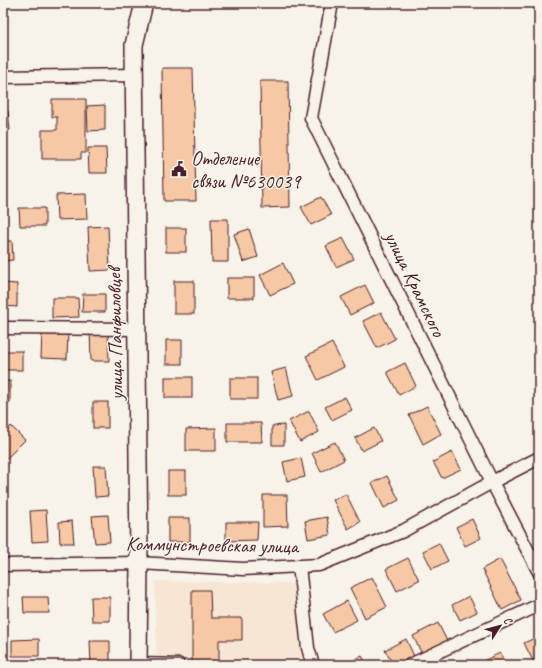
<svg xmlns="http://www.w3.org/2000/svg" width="542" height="668" viewBox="0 0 542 668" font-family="Caveat,sans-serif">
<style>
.built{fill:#f7e6d4}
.building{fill:#f6c8a5;stroke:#4a1f2b}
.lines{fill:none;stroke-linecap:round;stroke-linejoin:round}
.lane-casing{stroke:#4a1f2b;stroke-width:9}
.street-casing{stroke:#4a1f2b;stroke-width:15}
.secondary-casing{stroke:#4a1f2b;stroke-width:20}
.lane{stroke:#f7f3e8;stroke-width:6}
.street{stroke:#f7f3e8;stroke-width:12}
.secondary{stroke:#f7f3e8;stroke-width:17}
.labels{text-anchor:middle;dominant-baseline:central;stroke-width:3;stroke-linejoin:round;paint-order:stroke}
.poi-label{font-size:20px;fill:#4a1f2b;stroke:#f7f3e8;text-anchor:start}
.street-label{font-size:20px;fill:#4a1f2b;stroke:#f7f3e8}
</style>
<rect width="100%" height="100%" fill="#f7f3e8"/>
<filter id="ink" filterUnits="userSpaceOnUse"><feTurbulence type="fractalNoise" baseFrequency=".025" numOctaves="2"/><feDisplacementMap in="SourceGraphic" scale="8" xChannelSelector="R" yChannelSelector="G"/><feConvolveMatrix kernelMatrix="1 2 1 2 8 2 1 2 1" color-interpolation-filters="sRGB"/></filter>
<g filter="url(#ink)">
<!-- built -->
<polygon class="built" points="155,581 292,583 305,665 157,665"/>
<!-- building -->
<g class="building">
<rect x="26" y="3" width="74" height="1"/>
<polygon points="162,68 193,68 196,201 164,201"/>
<polygon points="260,81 288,81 290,207 262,208"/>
<polygon points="52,99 86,99 86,153 81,153 81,159 42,159 42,130 57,130 57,117 52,117"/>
<polygon points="105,105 105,130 88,131 87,106"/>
<polygon points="8,111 10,130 3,131 3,112"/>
<polygon points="88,148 106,148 107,173 89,173"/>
<polygon points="86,194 87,219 57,220 56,195"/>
<polygon points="321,197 331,215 311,225 301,207"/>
<polygon points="19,208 45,208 45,226 20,226"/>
<polygon points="211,219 228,219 228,262 212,262"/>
<polygon points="108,226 110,270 90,271 88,227"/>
<rect x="166" y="228" width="20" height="24"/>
<polygon points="249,229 258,257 243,262 234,234"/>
<polygon points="343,238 354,259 336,267 326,246"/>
<polygon points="3,241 12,241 13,260 3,261"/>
<polygon points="283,263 293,284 270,295 260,275"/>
<rect x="227" y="278" width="27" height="20"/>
<rect x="174" y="281" width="20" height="33"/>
<polygon points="3,283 17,284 17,307 3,306"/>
<polygon points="365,285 374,303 350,315 341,297"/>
<polygon points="83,294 105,294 105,312 82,312"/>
<polygon points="52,298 78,298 79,317 52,318"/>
<polygon points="381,312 395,339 377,348 363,321"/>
<polygon points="90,330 108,330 109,361 91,361"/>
<polygon points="42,332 68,333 67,359 41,358"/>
<rect x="166" y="340" width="16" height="24"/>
<polygon points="332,343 344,367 318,380 306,356"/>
<rect x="3" y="351" width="19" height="19"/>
<polygon points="405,363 416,386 399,395 387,372"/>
<polygon points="286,368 293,396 278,400 271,372"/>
<rect x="165" y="377" width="27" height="21"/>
<rect x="230" y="378" width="27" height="21"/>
<rect x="3" y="381" width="7" height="21"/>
<polygon points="345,397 352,410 332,420 325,407"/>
<rect x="93" y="402" width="15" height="26"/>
<polygon points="427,406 441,434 423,444 409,415"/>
<polygon points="309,411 319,432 300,442 289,421"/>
<polygon points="227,423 261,423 262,442 227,442"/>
<polygon points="284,425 284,445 272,445 272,426"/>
<polygon points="11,426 25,440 6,459 3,456 3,435"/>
<polygon points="216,428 216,451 186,451 186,429"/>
<polygon points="374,428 381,441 362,451 355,438"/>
<polygon points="335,442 344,460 321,472 312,453"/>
<polygon points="452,452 461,469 442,478 433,462"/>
<polygon points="301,458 305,477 287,481 283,462"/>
<polygon points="93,466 106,466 108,496 95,497"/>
<rect x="168" y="471" width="18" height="24"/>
<polygon points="387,476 399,500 384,508 372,483"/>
<polygon points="346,494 360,522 348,529 333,500"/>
<polygon points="263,495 287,495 288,526 263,527"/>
<polygon points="46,510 48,541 32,542 30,511"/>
<polygon points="108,515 110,542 95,543 92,516"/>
<polygon points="327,517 330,535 308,539 305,521"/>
<rect x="168" y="518" width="22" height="24"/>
<polygon points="472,519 481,538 465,546 456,527"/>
<polygon points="72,521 74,543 60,543 59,522"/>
<polygon points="226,522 258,522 257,540 226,541"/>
<polygon points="439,543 448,561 432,569 423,551"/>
<polygon points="408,558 419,580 397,591 386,569"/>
<polygon points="500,559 521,600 502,610 482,569"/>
<polygon points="372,577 387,607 365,618 350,588"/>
<polygon points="192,590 210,590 211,618 242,618 242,640 219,640 219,665 192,665"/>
<polygon points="469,596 477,612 460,620 452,605"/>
<polygon points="23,597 48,597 49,613 24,613"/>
<polygon points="91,597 110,597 110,621 92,621"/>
<polygon points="347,601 357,620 333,632 323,614"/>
<polygon points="438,623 447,641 422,654 413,636"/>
<polygon points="539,636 539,665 535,665 524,643"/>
<polygon points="39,639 39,656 12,656 12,640"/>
<polygon points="406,639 414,656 397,665 393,665 385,650"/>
<polygon points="90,641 110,641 110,665 91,665"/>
<polygon points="500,653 506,665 480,665 479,663"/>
<polygon points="362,656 367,665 346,665 345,664"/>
</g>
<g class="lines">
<!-- lane casing -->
<g class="lane-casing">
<polyline id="lane" points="139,661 180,662"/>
</g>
<!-- street casing -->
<g class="street-casing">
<g id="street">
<polyline points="332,3 311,118 492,482 539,572"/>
<polyline points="3,77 135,75"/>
<polyline points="3,328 137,329"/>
<polyline points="3,565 139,563 243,569 319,565 403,531 492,482 539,458"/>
<polyline points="299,566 308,648 313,665"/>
<polyline points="410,665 539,605"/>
</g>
</g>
<!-- secondary casing -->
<g class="secondary-casing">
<polyline id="secondary" points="138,665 139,563 134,45 144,3"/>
</g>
<!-- lane -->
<use href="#lane" class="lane"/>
<!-- street -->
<use href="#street" class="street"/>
<!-- secondary -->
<use href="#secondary" class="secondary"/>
</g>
</g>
<!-- icons -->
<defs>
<g id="civic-bare" transform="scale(1.2)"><path d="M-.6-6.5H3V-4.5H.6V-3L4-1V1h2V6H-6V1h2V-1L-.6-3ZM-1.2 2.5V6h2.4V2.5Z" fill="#4a1f2b" stroke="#f7f3e8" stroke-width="2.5" paint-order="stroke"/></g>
</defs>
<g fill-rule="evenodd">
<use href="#civic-bare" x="179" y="169"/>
</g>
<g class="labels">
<!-- poi labels -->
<g class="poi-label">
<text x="191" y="158">Отделение<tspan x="191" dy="23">связи №630039</tspan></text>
</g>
<!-- street labels -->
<g class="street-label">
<text transform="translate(415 284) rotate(64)">улица Крамского</text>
<text transform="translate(115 334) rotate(-91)">улица Панфиловцев</text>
<text transform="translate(212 545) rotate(1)">Коммунстроевская улица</text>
</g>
</g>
<!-- margin -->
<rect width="542" height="668" fill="none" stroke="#f7f3e8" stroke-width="16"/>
<rect x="8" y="8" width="526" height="652" fill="none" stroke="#4a1f2b" stroke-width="1.5" filter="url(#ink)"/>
<!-- north arrow -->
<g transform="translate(500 626) rotate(54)" stroke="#f7f3e8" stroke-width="3" paint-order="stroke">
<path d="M0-3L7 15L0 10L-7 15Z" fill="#4a1f2b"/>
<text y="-6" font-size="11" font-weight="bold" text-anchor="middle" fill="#4a1f2b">С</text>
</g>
</svg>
